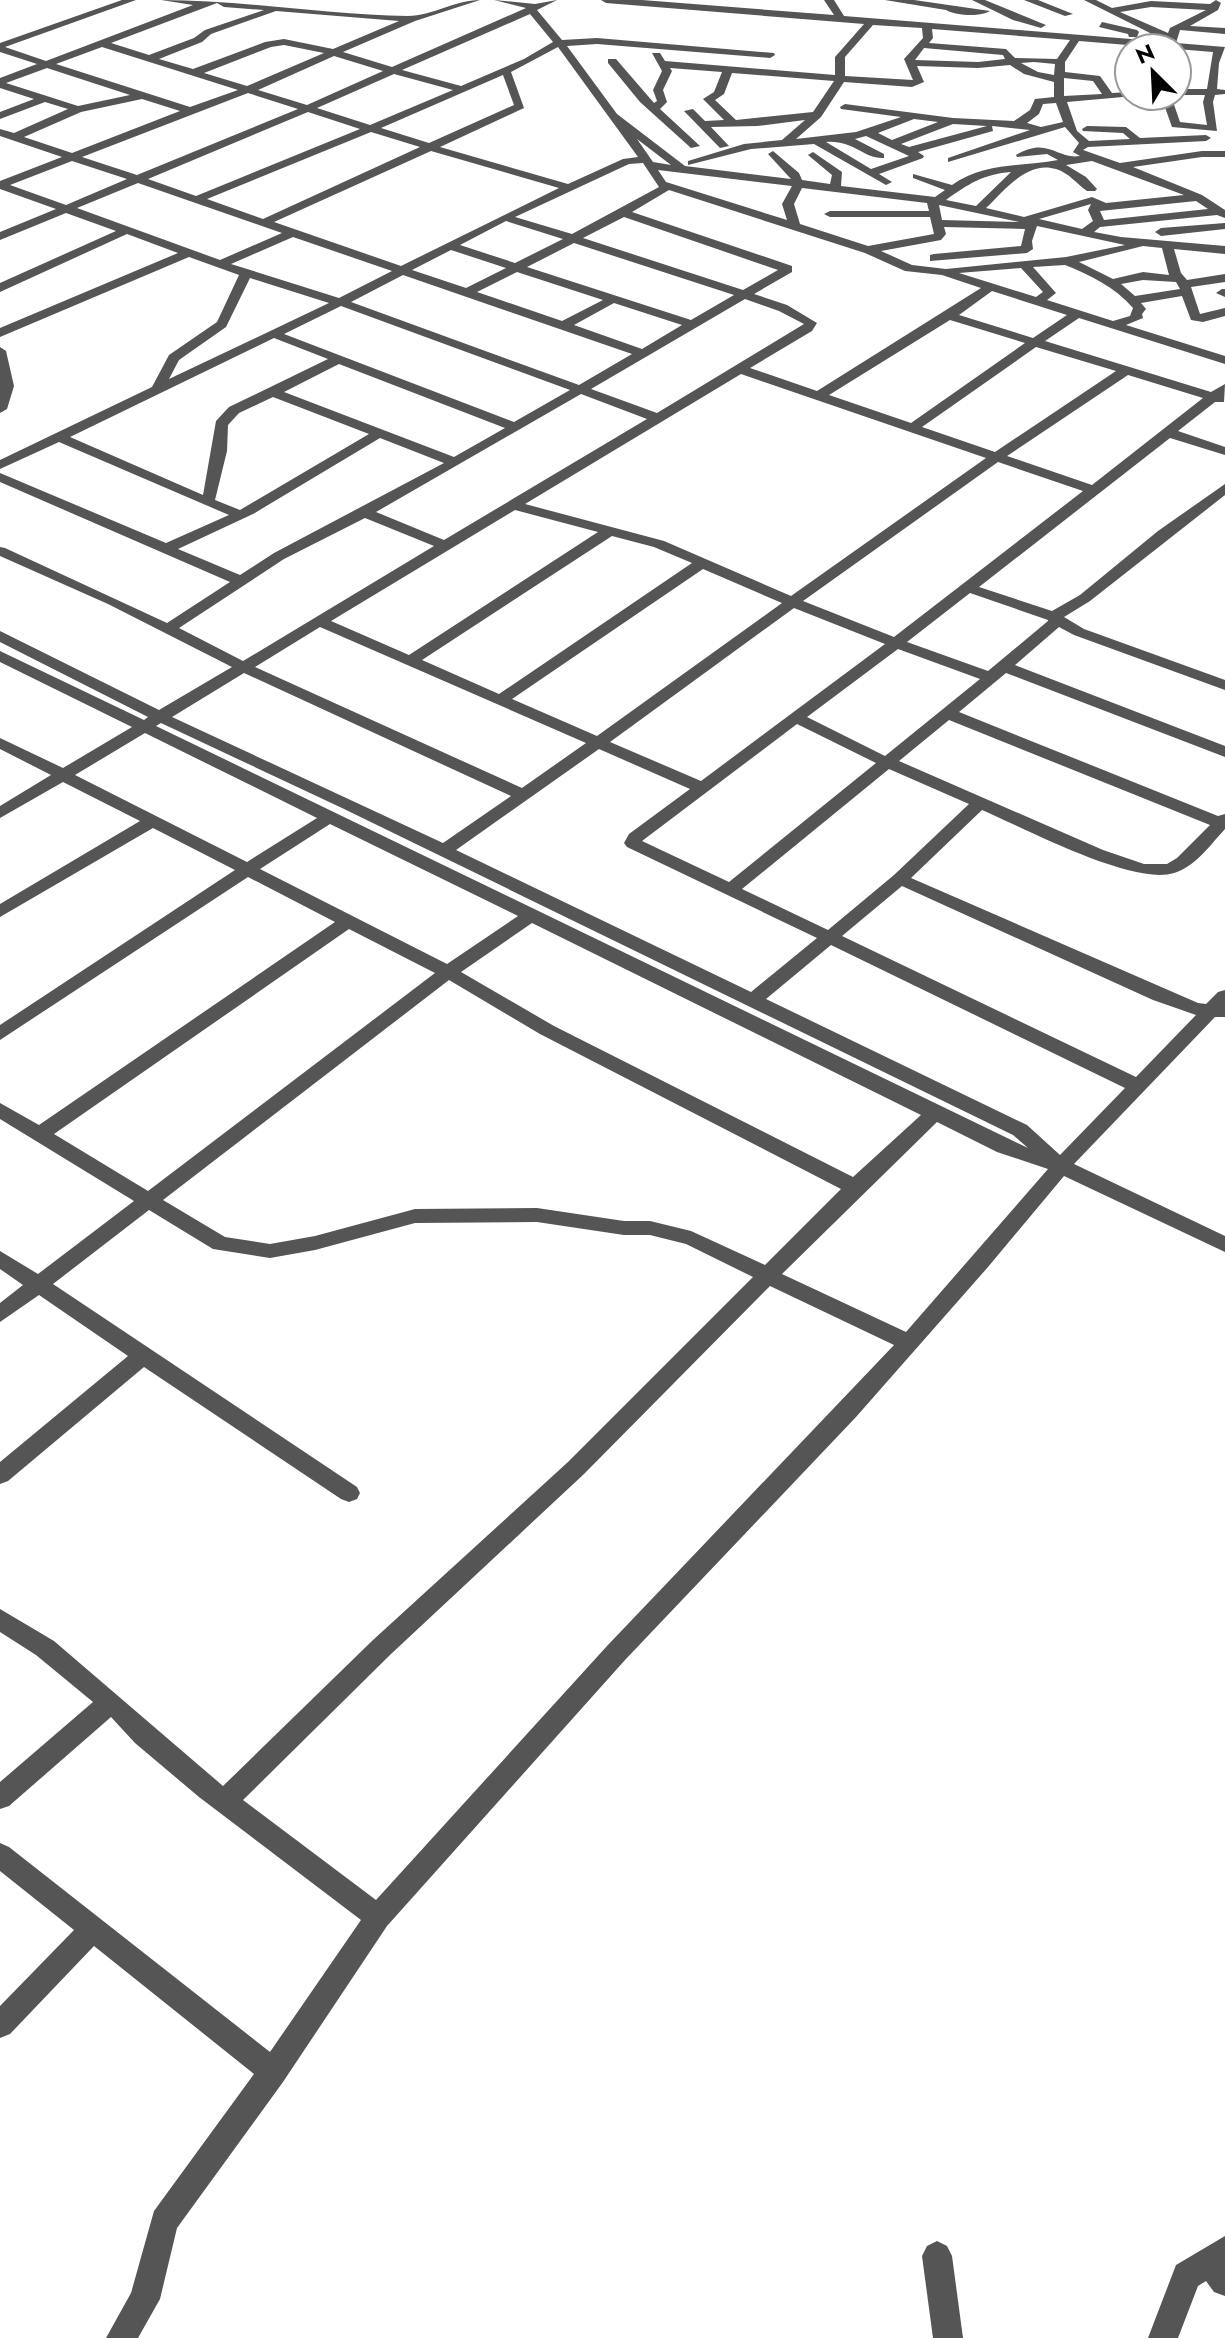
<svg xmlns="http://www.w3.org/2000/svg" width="1225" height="2338" viewBox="0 0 1225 2338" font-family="Jost,sans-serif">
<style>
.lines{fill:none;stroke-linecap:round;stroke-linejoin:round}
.minor{fill:#555;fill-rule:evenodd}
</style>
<rect width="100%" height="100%" fill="#fff"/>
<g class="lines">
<!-- minor -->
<g class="minor">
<path d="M122 0H136L5 47 46 61 193 5 161 0C243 0 325 15 408 16 432 16 455 0 480 0L415 21 343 52 392 67 526 8 494 0 535 4 557 0 537 10 562 40 597 38 774 53 775 55 770 58 597 44 567 46 617 114 685 166 791 179 768 154 773 151 799 173 802 180 830 184 832 175 808 155 813 152 842 172 841 186 935 197 945 190 913 178V174L952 185C984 162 1020 167 1058 160L1047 154 1017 157 1016 155C1048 136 1057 160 1080 156L1073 152 1079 143 1065 127 948 162V158L1030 130 992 126 993 131 918 152 924 156 923 158 879 174 892 182 886 185 814 144 751 149 688 165V161L744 144 782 140 805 120 757 126 711 127 729 146 720 148 684 111 693 109 705 121 724 120 703 99 714 92 722 72 670 68 672 71 663 90 667 102 660 109 700 146 691 148 640 102 608 63V59H616L654 103 657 101 653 90 662 71 652 53H660L665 61 835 75V57L864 24 606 3 601 0H642L834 15 824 0H834L844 16 1168 42 1084 0H1096L1112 8 1151 1 1210 4 1216 0 1221 3 1218 10 1190 26 1225 28V34L1180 30 1176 43 1225 47 1219 63 1217 89 1225 90V94L1215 95 1213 102 1217 131 1172 127 1161 96H1171L1180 122 1207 125 1203 102 1205 95H1177V89H1207L1213 52 1079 41 1065 62V72L1100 76 1112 93 1129 92V96H1134L1067 102 1077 131 1089 141 1130 139 1123 133 1083 131 1082 129 1087 126 1126 127 1140 138 1206 135 1211 138 1206 141 1088 147 1083 150 1120 163 1202 151H1225V157H1202L1133 167 1202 195 1225 210V218L1217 215 1100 227 1094 232 1121 237 1225 246V254L1174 249 1181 273 1187 280 1225 274V282L1191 287 1200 314 1225 308V316L1203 322 1191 320 1182 296 1141 303 1146 309 1142 314 1143 318 1126 325 1225 356V364L1079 318 1045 341 1211 392 1225 384 1224 402H1215L1178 431 1225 447V455L1170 438 979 587 1052 611 1080 595 1158 531 1225 484V495L1090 601 1064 617 1084 629 1225 680V690L1074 635 1059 627 1015 665 1225 746V757L1006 673 959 712 1218 816 1225 814V829C1211 844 1195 867 1174 873 1132 886 1024 828 982 810L911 878 1198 1003 1206 1004 1218 992 1225 990V1017H1215L1074 1164 1225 1236V1252L1064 1176 988 1267 856 1417 625 1660 387 1926 283 2082 177 2228 160 2299 138 2338H106L131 2293 154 2211 254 2074 94 1946 10 2034 0 2038V2006L74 1930 0 1871V1843L9 1847 270 2052 361 1920 199 1797 135 1743 111 1717 9 1806 0 1809V1782L93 1702 36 1655 0 1632V1609L54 1641 223 1786 373 1640 568 1462 753 1277 686 1244 650 1235H624L537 1222 415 1223 315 1250 270 1258 213 1249 149 1210 53 1284 357 1487 360 1493 357 1499 349 1502 341 1499 144 1367 8 1481 0 1484V1462L128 1356 39 1295 0 1322V1303L23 1285 0 1269V1251L38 1274 134 1201 0 1119V1103L39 1125 335 922 248 877 0 1040V1025L235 870 153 828 0 917V904L140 821 63 782 0 818V806L51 775 0 749V738L63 768 132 727 0 662V651L144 720 148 717 0 642V631L159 710 232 667 108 604 0 556V547L5 548 167 623 230 582 0 482V473L166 543 229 515 59 442 0 469V460L152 387 169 355 217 322 239 275 189 257 0 337V328L178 253 127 234 0 292V283L116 231 66 213 0 240V232L56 209 0 189V181L62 157 0 136V129L14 133 68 109 45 102 0 119V112L34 99 0 88V78L37 64 0 52V43ZM217 3 224 7 264 10 205 30 194 38 149 55 111 43ZM1151 7 1206 10 1170 28 1168 33 1120 12ZM276 11 399 21 333 49 284 39 265 42 193 69 159 59 202 42 211 34ZM530 14 553 42 524 59 461 86 402 70ZM873 25 922 28 923 38 904 59 913 80 845 76V57ZM932 29 1070 40 1057 59 1015 58 1006 49 929 43 933 38ZM284 45 324 53 247 86 204 73 271 47ZM102 47 238 90 190 107 56 64ZM558 47 638 157 623 159 568 184 440 147 524 108 511 72ZM924 48 1003 55 1005 59 978 62 915 60ZM334 56 383 71 307 105 258 90ZM1034 62 1055 64 1054 75 1038 72 1021 63ZM1010 65 1024 74 1054 82V97L1035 99 1030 110 1014 121 953 118 845 104 840 107 841 109 901 117 856 132 796 139 821 117 844 82 912 87 924 82 917 66 978 68ZM47 68 130 95 78 106 6 83ZM732 73 834 81 813 112 736 120 715 100 724 94ZM394 74 453 90 370 125 317 108ZM503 75 514 105 429 143 381 128ZM1064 78 1093 81 1102 94 1064 96ZM248 93 298 109 137 175 82 157ZM142 99 180 111 72 153 24 137 81 112ZM1056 103 1063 122 1041 127 1027 123 1039 114 1043 104ZM308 112 360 129 196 196 148 179ZM914 119 938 122 892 140 878 133ZM953 124 987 126 909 147 901 144ZM371 132 420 147 263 219 207 199ZM866 136 909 156 871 169 826 142C854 140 863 159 884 158V154L855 139ZM637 139 671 165 653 162ZM431 151 559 188 401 266 274 222ZM72 161 127 179 66 205 10 185ZM1092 161 1184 195 1106 203 1092 197 1024 217 986 208C1004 191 1027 160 1056 169 1069 173 1077 184 1087 191H1095L1097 189 1086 177 1066 165ZM643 163 659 187 572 234 515 217 629 164ZM658 170 792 186 782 204 787 220 666 182ZM1011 172 976 206 946 200C968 184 984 174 1011 172ZM138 183 282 233 220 260 77 208ZM802 188 927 203 929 211H830L824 214 830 217H930L934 234 868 246 800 224 794 204ZM669 190 865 253 905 271 942 275 981 288 817 391 750 368 812 331 817 323 787 305 754 294 792 272V266L632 212ZM1196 201 1208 209 1104 220 1100 211ZM1091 204 1088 210 1093 221 1082 229 1039 219ZM939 205 1019 222 942 220ZM624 217 778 270 743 290 583 238ZM506 221 563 239 515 263 460 245ZM1037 226 1125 245 1066 257 946 269 912 265 881 251 941 240 946 234 944 227 1025 229 1021 246 934 254 930 255V261L1027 253 1033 249 1032 241ZM293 237 392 271 339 298 231 264ZM574 243 734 295 691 320 527 267ZM1143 246 1162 248 1169 275 1143 272 1113 279 1079 262ZM451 250 506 268 466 288 412 270ZM1065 265C1090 275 1115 287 1133 308L1130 316 1113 321 1047 300 1056 293 1033 267ZM1021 268 1043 292 1036 297 959 273ZM517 272 603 300 562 321 477 292ZM403 275 632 354 579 385 351 302ZM250 278 329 303 169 379 179 360 226 327ZM1143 280 1176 282 1180 289 1135 296 1121 284ZM992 291 1067 315 1033 338 959 315ZM745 299 779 311 804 324 657 413 591 389ZM614 303 682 325 642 349 574 325ZM341 306 570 390 514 422 284 334ZM950 320 1025 343 911 423 829 395ZM274 338 328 359 229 407 216 421 203 495 70 437ZM1036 347 1116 371 995 452 922 427ZM339 364 505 428 454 457 284 392ZM741 374 986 458 791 596 664 541 525 504ZM1128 375 1203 398 1092 485 1007 456ZM581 394 647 419 444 540 376 512ZM273 397 369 434 240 510 215 500 227 451 228 425 239 413ZM380 438 444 463 274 553 240 575 178 549 253 514ZM998 462 1083 491 894 637 803 601ZM515 510 598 532 409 655 331 621ZM365 518 434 546 243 661 179 628 284 559ZM612 536 654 547 692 563 499 694 422 660ZM703 569 782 603 597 736 512 699ZM970 593 1048 620V621L988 671 907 642ZM794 608 885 644 701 781 610 742ZM320 627 586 743 522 788 255 667ZM898 649 980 679 885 756 807 717ZM244 673 511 796 443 843 172 717ZM949 720 1210 825 1177 858 1167 864H1144L1103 850 899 761ZM161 723 342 808 1013 1135 1028 1148 156 726ZM797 724 876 763 729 882 642 841ZM145 733 317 818 247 862 75 775ZM599 749 690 789 629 834 624 843 627 847 817 938 751 992 456 850ZM889 769 969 804 894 875 828 930 742 889ZM330 824 518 916 447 964 260 869ZM902 886 1153 1000 1196 1015 1136 1077 842 936ZM532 923 921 1115 853 1177 554 1026 461 972ZM349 929 435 973 148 1191 54 1134ZM831 945 1125 1088 1060 1155 1027 1125 766 999ZM449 980 540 1034 841 1189 765 1265 691 1231 650 1221H624L537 1208 415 1209 315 1236 270 1244 225 1237 163 1200ZM937 1122 997 1152 1048 1169 906 1332 782 1274ZM770 1286 894 1345 607 1646 376 1900 243 1800 391 1654 584 1474Z"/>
<path d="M885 0H914L990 11C980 17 957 16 946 10Z"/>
<polygon points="972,0 985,0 1046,25 1041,28 1013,20"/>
<polygon points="1024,0 1038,0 1073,14 1065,16"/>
<polygon points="1102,22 1137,30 1139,32 1137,37 1129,37 1128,34 1099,27"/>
<polygon points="1225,223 1225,229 1161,236 1155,232 1161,228"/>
<polygon points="1222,289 1225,289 1225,297 1216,293"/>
<polygon points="0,347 6,351 14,386 7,409 0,413"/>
<polygon points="1225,2236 1225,2296 1214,2292 1206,2281 1198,2286 1178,2338 1148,2338 1176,2265"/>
<polygon points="937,2241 947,2246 952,2256 963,2338 933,2338 922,2256 927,2246"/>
</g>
</g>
<!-- north arrow -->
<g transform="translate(1153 72) rotate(336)"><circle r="38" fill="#ffffff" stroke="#999999" stroke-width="2"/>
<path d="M0-6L14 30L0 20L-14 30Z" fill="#000000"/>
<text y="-12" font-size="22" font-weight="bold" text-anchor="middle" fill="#000000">N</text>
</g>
</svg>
